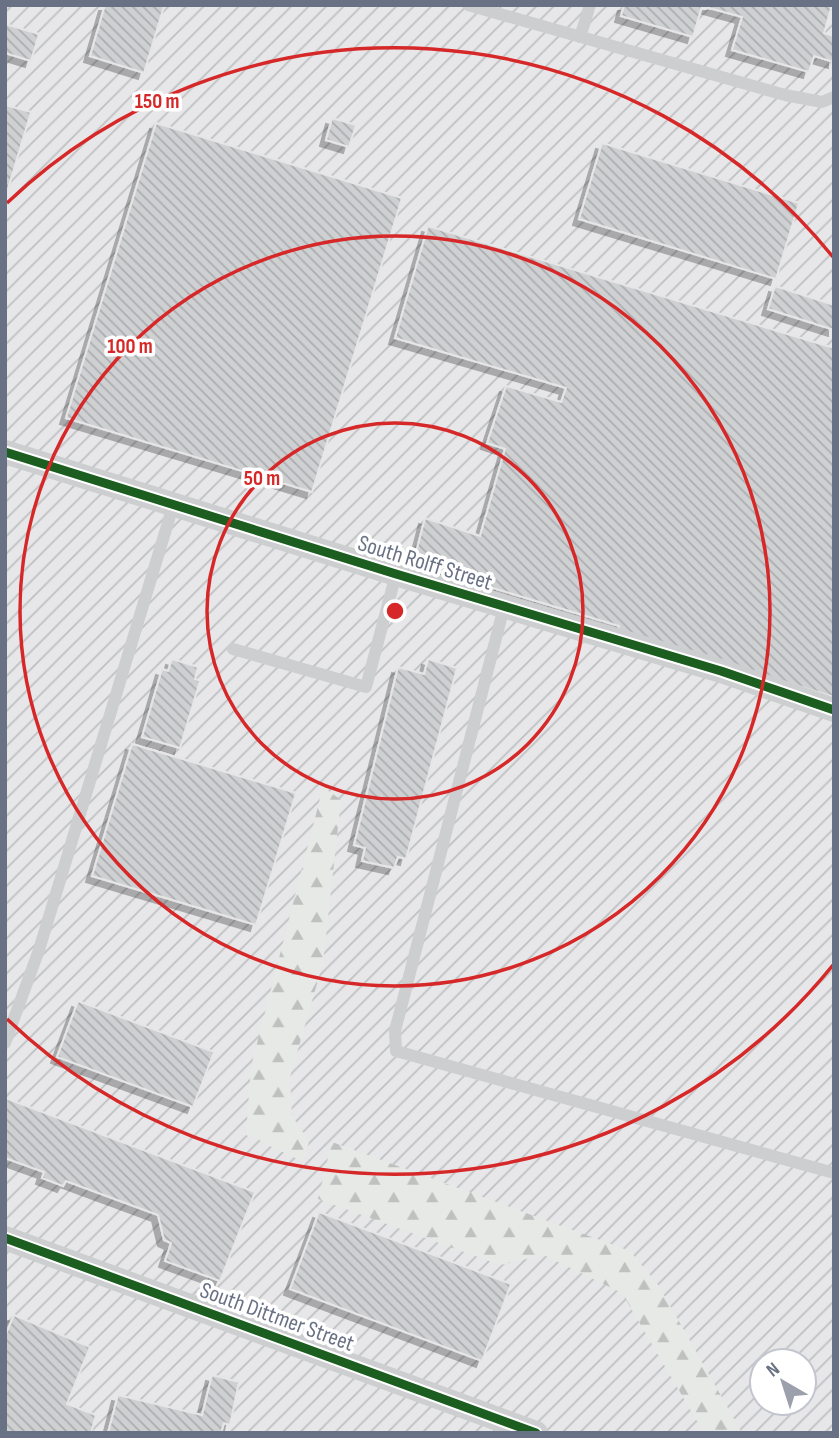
<svg xmlns="http://www.w3.org/2000/svg" width="839" height="1438" viewBox="0 0 839 1438" font-family="'Sofia Sans Condensed',sans-serif">
<style>
.industrial{fill:url(#industrial-furrows);fill-rule:evenodd}
.forest{fill:url(#forest-firs)}
.building{fill:url(#building-back-hatch);stroke:#e6e6e6;stroke-width:2;filter:url(#shadow)}
.lines{fill:none;stroke-linecap:round;stroke-linejoin:round}
.service{stroke:#cdced0;stroke-width:12}
.minor{stroke:#cdced0;stroke-width:24}
.cycleway-casing{stroke:#fff;stroke-width:13}
.cycleway{stroke:#1b5e20;stroke-width:9}
.ring{fill:none;stroke:#d62828;stroke-width:3.5}
.labels{text-anchor:middle;dominant-baseline:central;stroke-width:7;stroke-linejoin:round;paint-order:stroke}
.street-label{font-size:23px;fill:#697184;stroke:#fff}
.centre{fill:#d62828;stroke:#fff;stroke-width:3.5}
.ring-label{font-size:21px;text-anchor:middle;font-weight:bold;fill:#d62828;stroke:#fff;stroke-width:7;stroke-linejoin:round;paint-order:stroke}
</style>
<defs>
<pattern id="industrial-furrows" width="10" height="10" patternUnits="userSpaceOnUse" patternTransform="scale(1.75)"><rect width="10" height="10" fill="#e7e7e9"/><path d="M-1 1l2-2M0 10L10 0M9 11l2-2" fill="none" stroke="#bfc0c2"/></pattern>
<pattern id="forest-firs" width="22" height="20" patternUnits="userSpaceOnUse" patternTransform="scale(1.75)"><rect width="22" height="20" fill="#e6e9e5"/><path d="M5 1l3.5 6h-7zM16 11l3.5 6h-7z" fill="#bec1bf"/></pattern>
<pattern id="building-back-hatch" width="6" height="6" patternUnits="userSpaceOnUse" patternTransform="scale(1.75)"><rect width="6" height="6" fill="#cfd0d2"/><path d="M-1 5l2 2M0 0l6 6M5-1l2 2" fill="none" stroke="#acadb0"/></pattern>
<filter id="shadow"><feDropShadow dx="-6" dy="6" stdDeviation="0" flood-color="#0004"/></filter>
</defs>
<rect width="100%" height="100%" fill="#f7f7f7"/>
<!-- industrial -->
<path class="industrial" d="M5 5H834V1433H5ZM762 1361H804V1403H762Z"/>
<!-- forest -->
<g class="forest">
<polygon points="323,787 341,800 323,963 290,1077 292,1116 309,1141 304,1162 246,1135 251,1067"/>
<polygon points="332,1142 630,1251 659,1286 742,1433 704,1433 622,1293 544,1255 500,1265 318,1199"/>
</g>
<!-- building -->
<g class="building">
<polygon points="105,5 164,6 144,73 90,56"/>
<polygon points="624,5 832,5 824,33 834,36 834,62 814,56 809,72 732,50 742,17 702,6 693,37 621,16"/>
<polygon points="5,24 39,34 31,61 5,53"/>
<polygon points="5,105 31,112 5,199"/>
<polygon points="332,118 356,125 349,147 326,140"/>
<polygon points="156,123 402,198 312,492 66,418"/>
<polygon points="602,143 799,203 776,279 579,219"/>
<polygon points="428,226 834,348 834,697 618,631 619,626 413,564 425,518 480,536 505,449 487,443 506,386 561,402 566,388 395,338"/>
<polygon points="775,286 834,305 834,330 768,309"/>
<polygon points="172,659 198,667 195,679 200,681 180,748 142,737 162,669 168,671"/>
<polygon points="428,659 457,668 406,859 398,857 394,868 362,861 365,848 354,845 398,667 424,674"/>
<polygon points="132,744 296,793 256,925 92,876"/>
<polygon points="78,1001 214,1052 193,1107 57,1057"/>
<polygon points="5,1098 255,1192 220,1281 165,1261 171,1243 164,1240 158,1215 66,1181 63,1186 42,1178 44,1172 5,1158"/>
<polygon points="319,1212 511,1284 482,1361 290,1289"/>
<polygon points="14,1315 90,1347 67,1404 96,1415 91,1433 5,1433 5,1336"/>
<polygon points="212,1375 239,1382 230,1425 224,1423 221,1433 108,1433 118,1395 202,1415"/>
</g>
<g class="lines">
<!-- service -->
<g class="service">
<polyline points="468,5 785,95 822,102 834,97"/>
<polyline points="580,37 590,5"/>
<polyline points="504,607 395,1031 396,1051 834,1173"/>
<polyline points="233,649 366,687 396,574"/>
<polyline points="5,1043 39,950 173,506"/>
</g>
<!-- minor -->
<g class="minor">
<polyline points="5,452 396,574 721,671 834,710"/>
<polyline points="5,1238 536,1433"/>
</g>
<!-- cycleway casing -->
<g class="cycleway-casing">
<g id="cycleway">
<polyline points="5,452 396,574 721,671 834,710"/>
<polyline points="5,1238 536,1433"/>
</g>
</g>
<!-- cycleway -->
<use href="#cycleway" class="cycleway"/>
</g>
<!-- distance rings -->
<g class="ring">
<circle cx="395" cy="611" r="188"/>
<circle cx="395" cy="611" r="375"/>
<path d="M833 965A563 563 0 0 1 7 1019M7 203A563 563 0 0 1 833 257"/>
</g>
<g class="labels">
<!-- street labels -->
<g class="street-label">
<text transform="translate(425 563) rotate(17)">South Rolff Street</text>
<text transform="translate(277 1317) rotate(20)">South Dittmer Street</text>
</g>
</g>
<circle cx="395" cy="611" r="10" class="centre"/>
<g class="ring-label">
<text x="157" y="108">150 m</text>
<text x="130" y="353">100 m</text>
<text x="262" y="485">50 m</text>
</g>
<!-- border -->
<rect width="839" height="1438" fill="none" stroke="#697184" stroke-width="14"/>
<!-- north arrow -->
<g transform="translate(783 1382) rotate(321)"><circle r="33" fill="#ffffff" stroke="#c3c6ce" stroke-width="2"/>
<path d="M0-5L12 26L0 18L-12 26Z" fill="#9ba0ac"/>
<text y="-10" font-size="19" font-weight="bold" text-anchor="middle" fill="#697184">N</text>
</g>
</svg>
